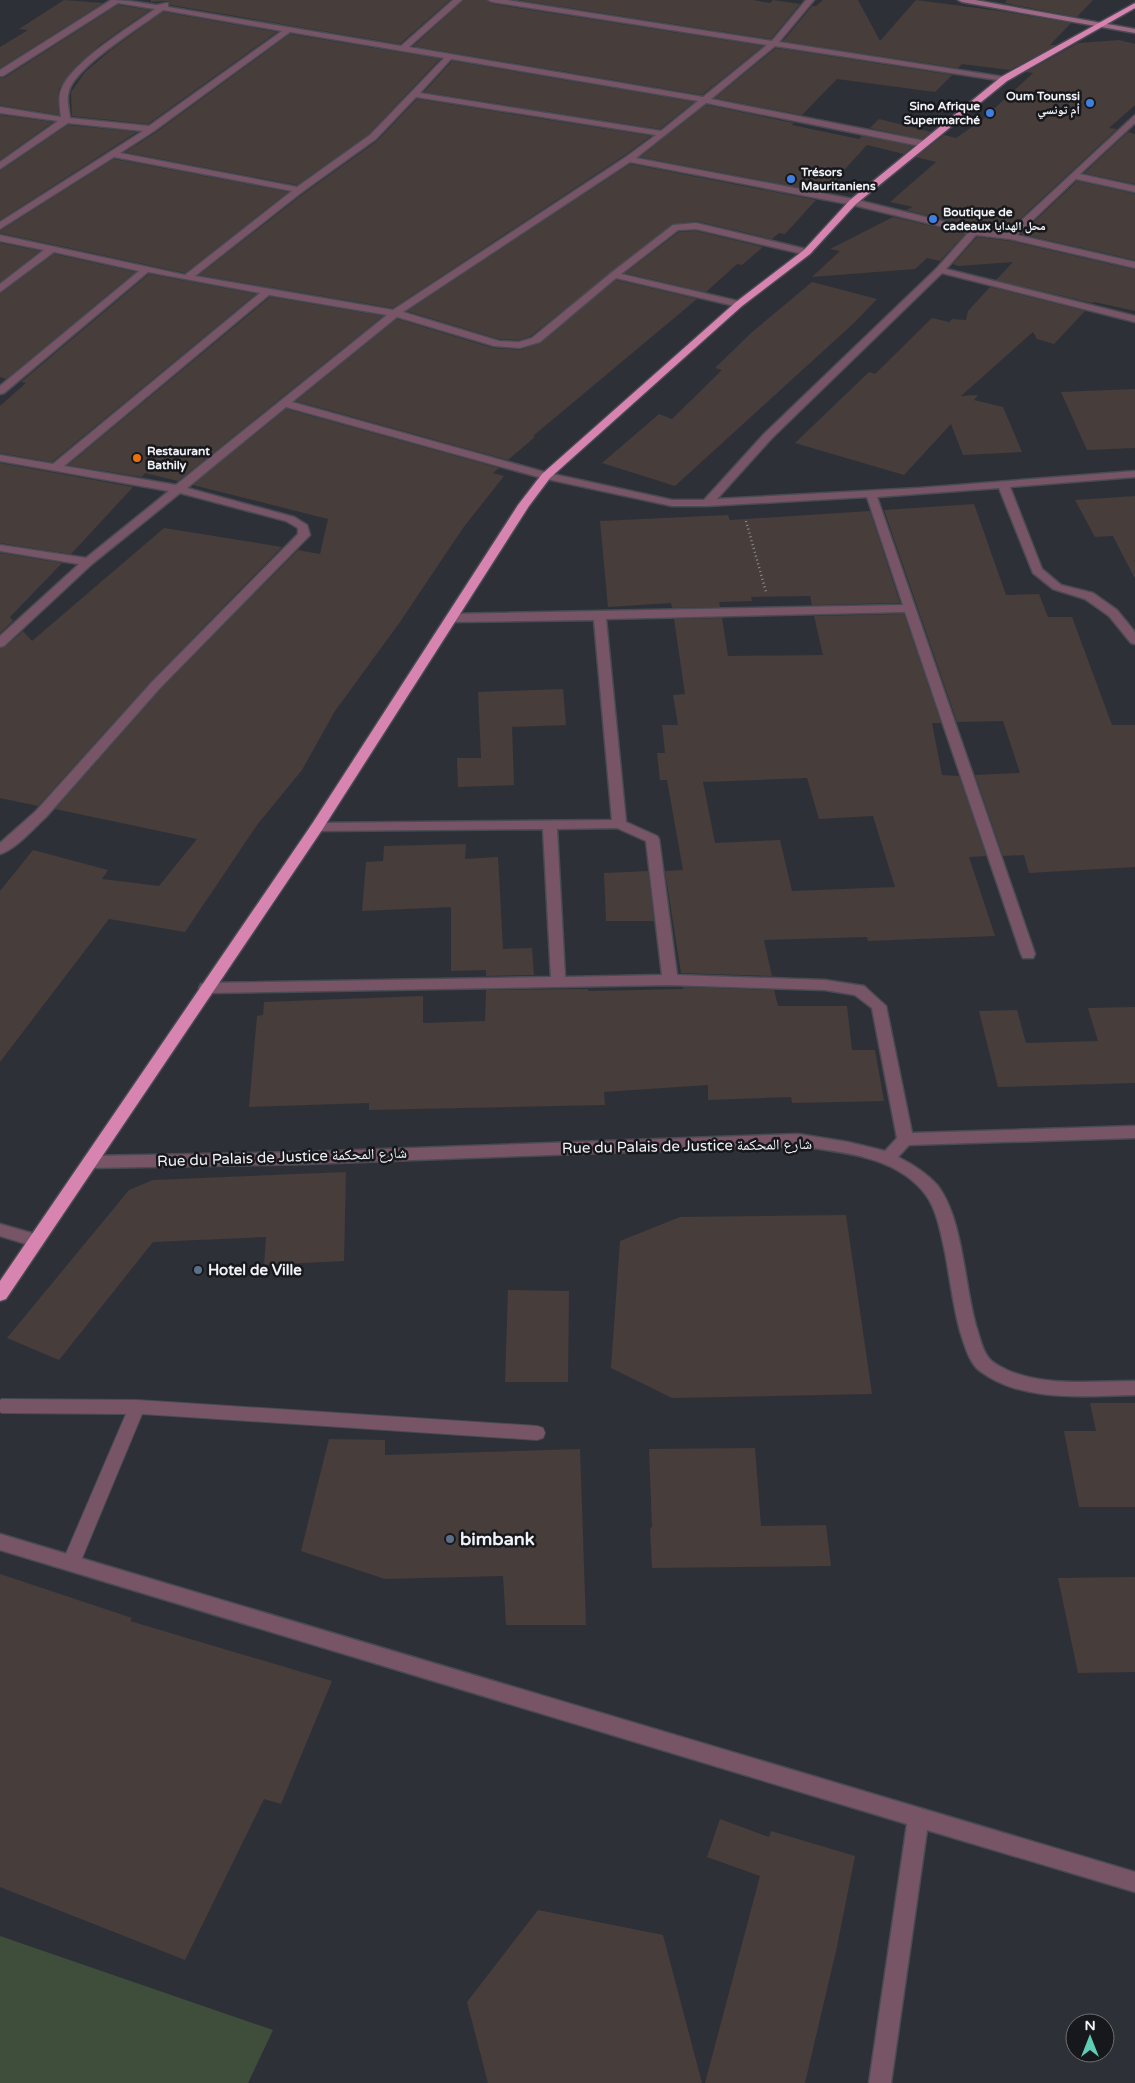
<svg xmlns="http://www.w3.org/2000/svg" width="1135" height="2083" viewBox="0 0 1135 2083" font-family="'Varela Round','Noto Naskh Arabic',sans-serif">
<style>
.green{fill:#3e4e3a}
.building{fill:#473d3a;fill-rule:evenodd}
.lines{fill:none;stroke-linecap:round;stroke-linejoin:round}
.lane-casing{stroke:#494b53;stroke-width:2}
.street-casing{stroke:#494b53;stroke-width:3}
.secondary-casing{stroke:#494b53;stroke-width:3}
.highway-casing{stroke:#494b53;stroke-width:3}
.path{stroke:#8b8c93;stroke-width:2.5;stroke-dasharray:1 3;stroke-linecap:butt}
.lane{fill:#775567;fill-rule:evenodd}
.street{fill:#775567;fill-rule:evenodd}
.secondary{fill:#9e6985;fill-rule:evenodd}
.highway{fill:#d784b1;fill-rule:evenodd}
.shop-dot{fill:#3f7fe0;stroke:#17181c;stroke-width:2}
.food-dot{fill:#e8710a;stroke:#17181c;stroke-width:2}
.service-dot{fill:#5c6f8a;stroke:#17181c;stroke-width:2}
.labels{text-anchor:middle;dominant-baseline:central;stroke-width:5;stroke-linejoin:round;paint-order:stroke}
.far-poi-label{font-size:12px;font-weight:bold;fill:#f1f2f7;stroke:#17181c;text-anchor:start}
.street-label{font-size:15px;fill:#f1f2f7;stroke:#17181c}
.poi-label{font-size:15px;font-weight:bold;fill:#f1f2f7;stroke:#17181c;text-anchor:start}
.near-poi-label{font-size:18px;font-weight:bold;fill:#f1f2f7;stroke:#17181c;text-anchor:start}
</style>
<rect width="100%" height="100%" fill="#2e3038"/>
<!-- green -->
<polygon class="green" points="0,1936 273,2030 248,2083 0,2083"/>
<!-- building -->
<g class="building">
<polygon points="64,0 103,3 0,68 0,47 28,30 19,29"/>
<polygon points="151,0 450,0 400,44 170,5 168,1 151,2"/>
<polygon points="464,0 486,0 492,4 763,46 702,95 413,46"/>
<polygon points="519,0 753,0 770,3 773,0 800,4 771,39"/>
<polygon points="823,0 858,0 880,41 916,0 1000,11 1071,23 1050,45 1056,45 1010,70 962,64 958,68 783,41 812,6 816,6"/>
<polygon points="1007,0 1093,0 1077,17 1005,3"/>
<polygon points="118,5 150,10 101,44 75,67 59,89 58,100 59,115 0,105 0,78 4,78"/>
<polygon points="163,12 277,32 148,124 72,116 71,92 85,72 112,49"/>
<polygon points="290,34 440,59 369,134 297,185 125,152 155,133"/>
<polygon points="1119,40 1135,44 1135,105 1109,128 1117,129 1007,231 974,227 906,210 913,207 890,202 936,162 916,157 944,135 956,138 982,120 1033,73 1026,72 1078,43"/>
<polygon points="776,48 952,75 935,92 837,79 802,115 715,98"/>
<polygon points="452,61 694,102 660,129 424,92"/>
<polygon points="417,99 651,136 625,155 393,308 199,275 303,194 377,141"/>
<polygon points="706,105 794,123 792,125 859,139 862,136 913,146 904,154 867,145 824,192 640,157"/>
<polygon points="0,115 53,122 0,160"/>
<polygon points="879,119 931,132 922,139 870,128"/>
<polygon points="68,125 137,132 0,220 0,171"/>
<polygon points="1128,132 1135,134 1135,184 1084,173"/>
<polygon points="114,159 288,192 185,273 0,233 0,231"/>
<polygon points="630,164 816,200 785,234 779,233 772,239 696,221 672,224 531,336 519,340 499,339 407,311"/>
<polygon points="1077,181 1135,194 1135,260 1021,234"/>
<polygon points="893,217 965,234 940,261 927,258 915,269 812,277 840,251 830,249"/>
<polygon points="696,231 763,247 742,265 737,264 706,292 625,273 679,232"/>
<polygon points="977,237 1010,241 1135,270 1135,311 1094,302 1092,303 996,280 1013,262 958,266 953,264"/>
<polygon points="0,243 40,251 0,282"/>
<polygon points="54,254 135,272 6,379 0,377 0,294"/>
<polygon points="149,274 256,294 52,462 0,453 0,406 26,383 21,382"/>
<polygon points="616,280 697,299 533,436 535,437 508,460 296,401 397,319 493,348 521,350 541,343"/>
<polygon points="812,282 877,299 854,323 675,486 602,463 659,414 672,419 722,370 715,368 751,333"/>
<polygon points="990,287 1085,311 1054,344 1037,339 1033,332 961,396 978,395 974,400 1003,407 1022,452 963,455 951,424 904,475 795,443 869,372 875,374 932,318 949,322 952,319 966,320 968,311"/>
<polygon points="270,297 383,316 178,481 145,473 142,477 68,465"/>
<polygon points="1135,389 1135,448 1087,450 1061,392"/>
<polygon points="286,409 499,468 493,473 504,476 463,528 400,622 335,711 302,770 257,825 185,932 109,919 0,1062 0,891 33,850 108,870 102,879 159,886 197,839 55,809 161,689 298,550 320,554 328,519 193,485"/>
<polygon points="0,463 133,487 71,554 0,543"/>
<polygon points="1135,496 1135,579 1113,536 1095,537 1075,500"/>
<polygon points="974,504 1006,595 1039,594 1048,617 1072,617 1112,725 1135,725 1135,867 1029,873 1024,855 1003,856 975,775 1020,773 1003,721 957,722 884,510"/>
<polygon points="870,511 900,603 812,605 810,596 751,597 752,601 719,602 720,607 672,608 671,603 608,607 600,521 728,515 730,520"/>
<polygon points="164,528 282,547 151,681 38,806 0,798 0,649 5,647 23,631 32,641"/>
<polygon points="0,553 62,563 10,617 13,621 0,633"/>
<path d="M904 614 941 723H932L942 775 959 776 986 856 969 857 995 936 868 941 867 937 764 940 772 976 681 973 665 871 683 870 667 780H660L657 753H665L662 725H678L673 695 685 694 674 619 722 618 728 656 823 655 814 616ZM807 778 819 819 873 816 895 887 792 891 780 840 715 843 703 782Z"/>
<polygon points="563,689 566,725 512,727 514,785 458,787 457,758 481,758 478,692"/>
<polygon points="466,844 465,859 498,857 503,949 532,948 534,975 486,976 486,970 451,971 451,907 362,911 366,862 383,861 384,846"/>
<polygon points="648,871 654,921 606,921 604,873"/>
<polygon points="683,987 774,990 778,1006 847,1006 852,1050 875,1050 884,1101 792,1103 791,1097 708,1100 708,1085 604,1092 605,1105 369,1110 369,1103 249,1107 257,1016 263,1015 264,1002 423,996 423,1023 485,1021 486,990 588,989 588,991 683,989"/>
<polygon points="1135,1007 1135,1083 998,1087 979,1011 1017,1010 1026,1043 1098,1041 1088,1008"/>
<polygon points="346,1172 344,1261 264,1265 266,1237 153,1242 59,1360 7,1338 129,1190 153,1180"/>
<polygon points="846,1215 872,1394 672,1398 611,1368 620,1241 680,1217"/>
<polygon points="508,1290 569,1291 568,1382 505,1382"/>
<polygon points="1090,1403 1135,1403 1135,1507 1079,1507 1064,1431 1096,1431"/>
<polygon points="329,1439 385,1440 385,1455 580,1449 586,1625 506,1625 503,1576 385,1579 301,1551"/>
<polygon points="755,1448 761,1526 826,1525 831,1566 652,1568 650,1528 652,1527 649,1449"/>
<polygon points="0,1574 132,1618 130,1621 332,1681 281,1804 264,1799 185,1960 0,1887"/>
<polygon points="1135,1577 1135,1672 1078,1673 1058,1578"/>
<polygon points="720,1819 769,1837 771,1831 855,1856 836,1951 805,2083 705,2083 760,1876 707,1857"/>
<polygon points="538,1910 663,1935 702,2083 488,2083 467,2002"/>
</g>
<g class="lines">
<!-- lane casing -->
<g class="lane-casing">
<polygon id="lane" points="2,1399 137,1400 537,1426 543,1428 545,1433 543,1438 537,1440 142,1414 80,1563 77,1568 71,1571 65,1568 62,1563 126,1414 2,1413 0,1412 0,1400"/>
</g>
<!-- street casing -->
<g class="street-casing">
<g id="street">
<path d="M111 0C127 0 141 3 156 5 161 5 163 3 168 3V7L401 46 453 0H462L409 47 703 97 767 45 492 2 488 0H507L772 41 806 0H814L779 42 1004 77 1008 79 1004 81 775 46 711 99 925 141 929 144 925 147 706 103 636 158 853 199 974 229 1008 233 1135 115V123L1080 174 1135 186V192L1076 179 1017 235 1135 262V268L1010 239 976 235 946 269 1135 316V322L942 273 772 438 717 499 919 488 1135 471V477L1010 487 1042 569 1061 585 1093 593 1117 610 1135 632V644L1131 643 1109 616 1085 599 1053 589 1033 573 999 488 877 497 1035 954 1033 958H1023L1021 954 905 612 606 619 626 822 657 836 659 839 677 975 825 980 864 986 886 1006 912 1133 1135 1126V1138L909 1145 898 1157C912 1164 928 1174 938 1186 964 1221 964 1287 977 1329 980 1338 982 1349 988 1357 992 1363 1001 1367 1007 1370 1045 1387 1094 1381 1135 1381V1395C1085 1396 1023 1403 980 1371 969 1363 964 1343 960 1331 953 1305 950 1278 945 1252 941 1234 937 1210 926 1195 897 1156 842 1152 798 1146L305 1164 90 1168 84 1166 82 1162 84 1158 90 1156 305 1152 798 1134 848 1142 885 1151 897 1138 872 1008 855 995 825 990 670 985 206 993 201 992 199 988 201 984 206 983 551 977 543 829 317 831 312 830 310 827 312 824 317 823 612 820 594 620 451 622 445 618 451 614 903 605 867 497 707 506H672L542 478 286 407 187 488 294 517 307 525 310 535 160 688 46 817C34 828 15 850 0 854V843L36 811 152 682 298 534V528L286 521 180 493 92 564 4 646 0 647V636L79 564 0 551V545L86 558 169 491 0 461V455L53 464 260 293 148 272 4 393 0 394V386L139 271 54 252 0 292V284L44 250 0 241V235L185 275 292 191 114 157 0 229V222L143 131 68 123 0 169V162L58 121 0 113V107L61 117C60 108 58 98 61 90 71 62 130 27 155 9L118 3 3 76H0V70ZM163 10 282 31 149 126 70 118C69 109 66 99 69 91 76 66 141 27 163 10ZM290 32 444 58 370 135 297 187 120 153 154 131ZM451 59 698 101 661 131 420 93ZM416 97 656 135 626 157 393 310 195 276 302 192 376 139ZM630 162 853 205 968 233 937 268 764 434 704 500H672L548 473 292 402 397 317 494 346 520 348 540 342 616 278 739 307 742 306V302L621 274 678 230 696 229 807 255 812 252 810 250 696 223 673 225 611 273 532 338 519 342 499 341 403 312ZM269 295 387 315 176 485 64 466ZM617 828 646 841 662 975 565 977 557 829Z"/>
<polygon points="0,1224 42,1236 44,1241 42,1246 36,1247 0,1236"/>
<polygon points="0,1534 1135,1872 1135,1892 927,1830 891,2083 869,2083 907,1824 0,1550"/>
</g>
</g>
<!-- secondary casing -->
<g class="secondary-casing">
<polygon id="secondary" points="958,0 975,0 1135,29 1135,33 962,2"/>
</g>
<!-- highway casing -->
<g class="highway-casing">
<polygon id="highway" points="1135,3 1135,8 1007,81 856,204 810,254 742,306 550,478 529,506 322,830 6,1299 0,1301 0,1281 312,824 518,505 542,474 736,302 804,250 850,200 1001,77"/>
</g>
<!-- path -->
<polyline class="path" points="746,521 766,592"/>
<!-- lane -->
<use href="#lane" class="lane"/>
<!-- street -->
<use href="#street" class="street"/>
<!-- secondary -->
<use href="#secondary" class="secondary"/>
<!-- highway -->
<use href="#highway" class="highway"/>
</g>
<!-- markers -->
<g class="shop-dot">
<circle cx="1090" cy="103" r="5"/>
<circle cx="990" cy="113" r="5"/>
<circle cx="791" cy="179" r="5"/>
<circle cx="933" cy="219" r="5"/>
</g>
<circle class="food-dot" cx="137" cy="458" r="5"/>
<g class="service-dot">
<circle cx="198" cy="1270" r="5"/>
<circle cx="450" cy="1539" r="5"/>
</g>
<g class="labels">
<!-- far-poi labels -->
<g class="far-poi-label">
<text x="1080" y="96" text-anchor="end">Oum Tounssi<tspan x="1080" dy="14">أم تونسي</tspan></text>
<text x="980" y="106" text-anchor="end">Sino Afrique<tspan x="980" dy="14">Supermarché</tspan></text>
<text x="801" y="172">Trésors<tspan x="801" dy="14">Mauritaniens</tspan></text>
<text x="943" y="212">Boutique de<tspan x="943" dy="14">cadeaux محل الهدايا</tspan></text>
<text x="147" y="451">Restaurant<tspan x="147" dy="14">Bathily</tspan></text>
</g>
<!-- street labels -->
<g class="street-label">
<text transform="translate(687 1146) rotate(-1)">Rue du Palais de Justice شارع المحكمة</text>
<text transform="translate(282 1157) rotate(-2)">Rue du Palais de Justice شارع المحكمة</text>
</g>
<!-- poi labels -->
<g class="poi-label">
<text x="208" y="1270">Hotel de Ville</text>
</g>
<!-- near-poi labels -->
<g class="near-poi-label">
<text x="460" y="1539">bimbank</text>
</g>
</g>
<!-- north arrow -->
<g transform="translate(1090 2038)"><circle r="24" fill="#17181c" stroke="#6e6f74"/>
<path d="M0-4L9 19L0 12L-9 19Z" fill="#5eceb7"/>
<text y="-8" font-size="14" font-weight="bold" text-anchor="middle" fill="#f1f2f7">N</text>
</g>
</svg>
